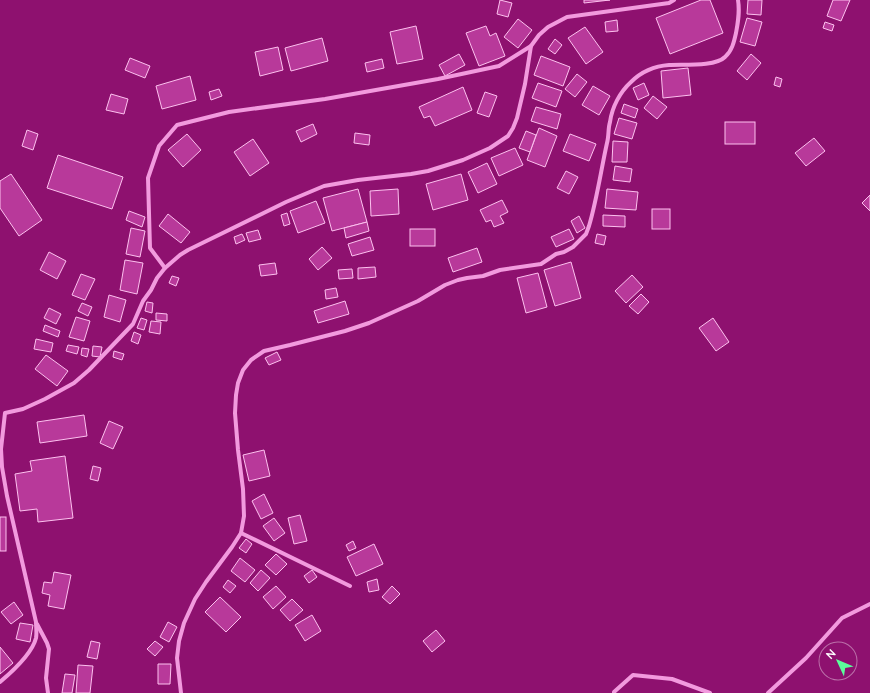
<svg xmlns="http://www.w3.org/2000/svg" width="870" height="693" viewBox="0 0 870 693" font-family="'Nunito Sans',sans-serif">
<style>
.building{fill:#b8399a;stroke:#fdc1ef}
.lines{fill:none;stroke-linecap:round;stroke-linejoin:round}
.minor{stroke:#f29ade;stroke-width:4}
</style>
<rect width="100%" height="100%" fill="#8e116f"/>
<!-- building -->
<g class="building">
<polygon points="500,0 512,3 508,17 497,14"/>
<polygon points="584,0 610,0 584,3"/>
<polygon points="701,0 710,0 723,33 670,54 656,18"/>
<polygon points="748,0 762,0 761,15 747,14"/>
<polygon points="833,0 850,0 841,21 827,16"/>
<polygon points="747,18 762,22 755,46 740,42"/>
<polygon points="518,19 532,30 518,48 504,37"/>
<polygon points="617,20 618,31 606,32 605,22"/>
<polygon points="825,22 834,25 832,31 823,28"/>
<polygon points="416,26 423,59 397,64 390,32"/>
<polygon points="486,26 490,36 496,33 505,56 479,66 466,33"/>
<polygon points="585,27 603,52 586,64 568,38"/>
<polygon points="322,38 328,61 291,71 285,48"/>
<polygon points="555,39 562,45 555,54 548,49"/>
<polygon points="278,47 283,70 260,76 255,52"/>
<polygon points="459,54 465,65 445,76 439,65"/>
<polygon points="751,54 761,63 747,80 737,71"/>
<polygon points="541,56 570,67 563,86 534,75"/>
<polygon points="130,58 150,66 145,78 125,70"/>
<polygon points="382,59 384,68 367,72 365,63"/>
<polygon points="688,68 691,95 663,98 661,71"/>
<polygon points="577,74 587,82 575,97 565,89"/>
<polygon points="190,76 196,100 162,109 156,86"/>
<polygon points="776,77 782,79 780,87 774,85"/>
<polygon points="538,83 562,91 556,107 532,98"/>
<polygon points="644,83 649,95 638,100 633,88"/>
<polygon points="593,86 610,96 599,115 582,105"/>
<polygon points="463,87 472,110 435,126 430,116 424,118 419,107"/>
<polygon points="219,89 222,96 211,100 209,92"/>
<polygon points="485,92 497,96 489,117 477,113"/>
<polygon points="111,94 128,99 124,114 106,110"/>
<polygon points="653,96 667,107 657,119 644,108"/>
<polygon points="624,104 638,109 635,118 621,113"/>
<polygon points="536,107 561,114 557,129 531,121"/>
<polygon points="619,118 637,123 632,139 614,134"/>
<rect x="725" y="122" width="30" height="22"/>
<polygon points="313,124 317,134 301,142 296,131"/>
<polygon points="539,128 557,136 545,167 527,160"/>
<polygon points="27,130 38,134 33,150 22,146"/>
<polygon points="526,131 536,135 530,152 519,148"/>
<polygon points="355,133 370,135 369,145 354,143"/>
<polygon points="187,134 201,150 183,167 168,150"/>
<polygon points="570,134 596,144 589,161 563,151"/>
<polygon points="814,138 825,151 806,166 795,153"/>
<polygon points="253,139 269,163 250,176 234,152"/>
<polygon points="613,141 628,142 627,162 612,162"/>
<polygon points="515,148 523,165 499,176 491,158"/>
<polygon points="58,155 123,177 112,209 47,188"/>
<polygon points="487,163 497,184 478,193 468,172"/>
<polygon points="615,166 632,169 630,182 613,180"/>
<polygon points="566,171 578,177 569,194 557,188"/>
<polygon points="11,174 42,220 19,236 0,208 0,181"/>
<polygon points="461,174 468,200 433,210 426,184"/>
<polygon points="358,189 367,222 332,231 323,198"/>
<polygon points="398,189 399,214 371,216 370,191"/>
<polygon points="607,189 638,192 636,210 605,208"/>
<polygon points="870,195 870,211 862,203"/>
<polygon points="502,200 508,212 500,216 504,223 494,227 491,220 486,222 480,210"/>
<polygon points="316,201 325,223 298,233 290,211"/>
<rect x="652" y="209" width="18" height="20"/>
<polygon points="129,211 145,217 142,227 126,220"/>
<polygon points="287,213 290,224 284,226 281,215"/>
<polygon points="168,214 190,232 181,243 159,226"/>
<polygon points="603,215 625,216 625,227 603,226"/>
<polygon points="579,216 585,228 577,233 571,221"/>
<polygon points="367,222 369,231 346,238 344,228"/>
<polygon points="131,228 145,231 140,257 126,254"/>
<rect x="410" y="229" width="25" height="17"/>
<polygon points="569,229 574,239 556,247 551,237"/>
<polygon points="258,230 261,239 249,242 246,233"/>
<polygon points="242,234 245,240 236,244 234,237"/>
<polygon points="597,234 606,236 604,245 595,243"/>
<polygon points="370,237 374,250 352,256 348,244"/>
<polygon points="322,247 332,258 318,270 309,259"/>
<polygon points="477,248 482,262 453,272 448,258"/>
<polygon points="49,252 66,261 57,279 40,270"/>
<polygon points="125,260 143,263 137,294 120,290"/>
<polygon points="571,262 581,298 555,306 544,270"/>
<polygon points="275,263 277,274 261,276 259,265"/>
<polygon points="375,267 376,277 358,279 358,268"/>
<polygon points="352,269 353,278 339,279 338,270"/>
<polygon points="538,273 547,307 526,313 517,278"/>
<polygon points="81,274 95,279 85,300 72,295"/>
<polygon points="632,275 643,287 626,303 615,291"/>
<polygon points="172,276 179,278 176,286 169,283"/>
<polygon points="336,288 338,297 326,299 325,290"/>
<polygon points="641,294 649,302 638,314 629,306"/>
<polygon points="109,295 126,300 120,322 104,317"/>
<polygon points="345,301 349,314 318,323 314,311"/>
<polygon points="147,302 153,303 152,313 145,311"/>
<polygon points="82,303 92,307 88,316 78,311"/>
<polygon points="49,308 61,314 56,324 44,318"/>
<polygon points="156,313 167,314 167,321 156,320"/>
<polygon points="76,317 90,321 84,341 69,337"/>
<polygon points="141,318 147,320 144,330 137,328"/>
<polygon points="713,318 729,342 716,351 699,328"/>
<polygon points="151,321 161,322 160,334 149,332"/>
<polygon points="45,325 60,331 58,337 43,331"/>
<polygon points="134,332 141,335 138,344 131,341"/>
<polygon points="36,339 53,343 51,352 34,349"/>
<polygon points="68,345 79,347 77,354 66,351"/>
<polygon points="93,346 102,347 100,357 92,356"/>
<polygon points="82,348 89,349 87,357 81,355"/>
<polygon points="114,351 124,354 122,360 113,357"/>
<polygon points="277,352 281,360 269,365 265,358"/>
<polygon points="46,355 68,371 57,386 35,369"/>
<polygon points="84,415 87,436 40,443 37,422"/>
<polygon points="109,421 123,427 113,449 100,443"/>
<polygon points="264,450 270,476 249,481 243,455"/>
<polygon points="65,456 73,518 38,522 37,509 20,511 15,474 32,471 30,461"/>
<polygon points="93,466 101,468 98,481 90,479"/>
<polygon points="264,494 273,513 261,519 252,501"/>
<polygon points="300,515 307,541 294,544 288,518"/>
<rect x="0" y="517" width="6" height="34"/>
<polygon points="274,518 285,533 274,541 263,526"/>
<polygon points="246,539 252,544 246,553 239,548"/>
<polygon points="353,541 356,548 349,551 346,545"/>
<polygon points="374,544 383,564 356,576 347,557"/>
<polygon points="276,554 287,564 276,575 265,565"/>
<polygon points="240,558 255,570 245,582 231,571"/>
<polygon points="261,570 270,578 258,591 250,583"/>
<polygon points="312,570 317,577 309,583 304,576"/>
<polygon points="54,572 71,575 64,609 48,606 50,595 42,593 44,582 52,583"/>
<polygon points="377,579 379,590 369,592 367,582"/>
<polygon points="228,580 236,586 230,593 223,587"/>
<polygon points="276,586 286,597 273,609 263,597"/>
<polygon points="392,586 400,594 390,604 382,597"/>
<polygon points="220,597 241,617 226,632 205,612"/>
<polygon points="292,599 303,610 290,621 280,610"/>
<polygon points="14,602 23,615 11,624 1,612"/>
<polygon points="312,615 321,631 305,641 295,625"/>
<polygon points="168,622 177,627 169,642 160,637"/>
<polygon points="20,623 33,625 30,642 16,639"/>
<polygon points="436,630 445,641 432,652 423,641"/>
<polygon points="91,641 100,643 97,659 87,657"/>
<polygon points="155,641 163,647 155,656 147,649"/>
<polygon points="0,647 13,663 0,674"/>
<polygon points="158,664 171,664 170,684 158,684"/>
<polygon points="78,665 93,666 90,693 76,693"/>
<polygon points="65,674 75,675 72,693 62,693"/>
</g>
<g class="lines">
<!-- minor -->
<g class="minor">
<polyline points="165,268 150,248 148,178 159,146 177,125 229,112 325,99 438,79 499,66 531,46"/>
<polyline points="241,533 350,586"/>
<polyline points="37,624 47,643 49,649 46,678 48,693"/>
<path d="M0 682C13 671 32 654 36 638 37 633 36 627 36 622L7 496 2 467 1 449 5 413 23 409 45 399 74 383 89 370 133 324 143 301 151 290 157 278 165 268 180 255 188 250 286 202 324 186 358 180 411 174 428 171 463 160 490 148 508 136 513 128 517 118 525 84 531 46 539 35 548 27 567 17 669 3 674 0"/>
<path d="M181 693 177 658 179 641 184 623 195 599 206 582 232 547 241 533 244 516 243 489 238 450 235 413 236 395 238 383 243 370 251 360 264 351 290 345 345 331 369 323 418 301 445 285 458 280 467 278 483 276 500 270 541 264 556 254 564 252 573 247 586 234 589 226C597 199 601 170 607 143 609 136 608 128 610 122 612 107 620 92 631 82 641 72 655 66 669 65 682 64 715 67 725 57 732 51 734 42 736 33 738 22 740 12 738 0"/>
<polyline points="614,693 614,692 633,675 672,679 710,693"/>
<polyline points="768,693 806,658 842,618 870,604"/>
</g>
</g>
<!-- north arrow -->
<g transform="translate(838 661) rotate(314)"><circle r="19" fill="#8e116f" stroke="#bb70a9"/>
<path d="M0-3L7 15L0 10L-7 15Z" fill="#5bff9b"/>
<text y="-6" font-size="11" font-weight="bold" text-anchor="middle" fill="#ffffff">N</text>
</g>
</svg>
